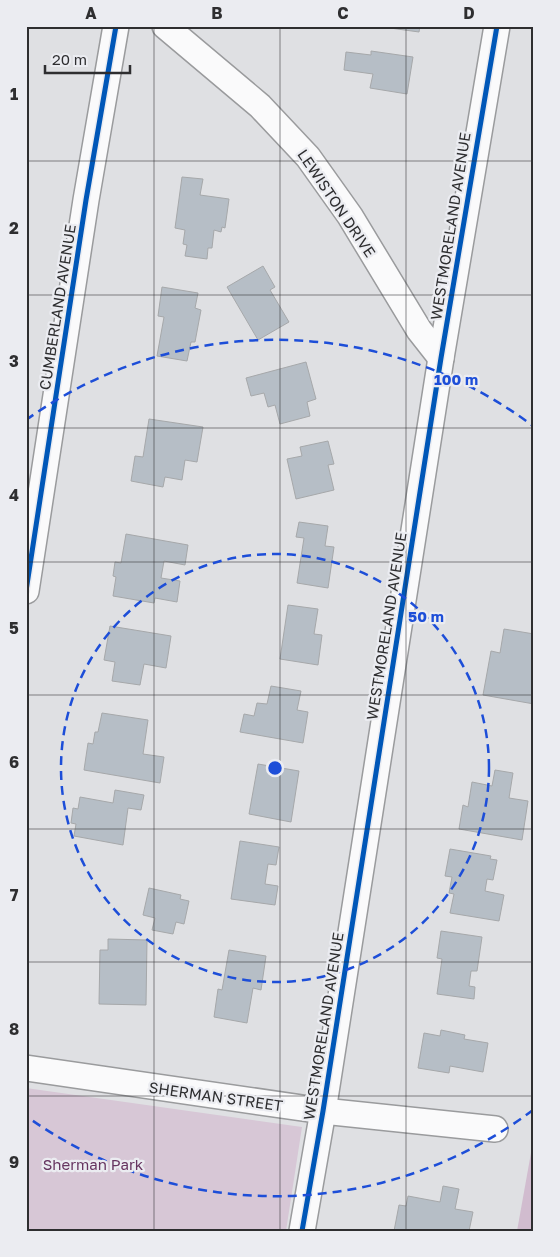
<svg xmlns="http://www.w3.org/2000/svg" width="560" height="1257" viewBox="0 0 560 1257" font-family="'Golos Text',sans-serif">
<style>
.green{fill:#d7c7d6}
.forest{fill:#d1bccf}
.building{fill:#b6bec6;stroke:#a6a8aa}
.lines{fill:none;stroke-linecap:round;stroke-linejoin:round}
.street-casing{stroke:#9a9b9d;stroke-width:28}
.street{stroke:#fafafb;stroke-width:25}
.cycleway-casing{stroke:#ebecf1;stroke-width:8}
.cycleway{stroke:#0057b8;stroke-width:5}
.grid{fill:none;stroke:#2e2e30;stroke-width:1;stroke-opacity:0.55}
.ring{fill:none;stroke:#1d4ed8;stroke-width:2.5;stroke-dasharray:9 6}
.labels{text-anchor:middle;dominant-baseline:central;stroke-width:4.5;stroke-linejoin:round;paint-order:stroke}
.street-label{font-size:15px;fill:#2e2e30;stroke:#ebecf1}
.park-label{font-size:15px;fill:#663460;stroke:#ebecf1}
.centre{fill:#1d4ed8;stroke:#ebecf1;stroke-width:2.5}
.ring-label{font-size:15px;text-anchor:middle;font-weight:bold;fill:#1d4ed8;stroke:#ebecf1;stroke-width:4.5;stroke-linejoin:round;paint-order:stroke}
.neatline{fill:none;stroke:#2e2e30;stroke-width:2}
.grid-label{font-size:16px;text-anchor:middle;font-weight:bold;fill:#2e2e30}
</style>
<rect width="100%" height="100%" fill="#dfe0e3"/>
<!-- green -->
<polygon class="green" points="26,1088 302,1127 286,1231 26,1231"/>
<!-- forest -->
<polygon class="forest" points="534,1136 534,1231 517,1231"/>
<!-- building -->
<g class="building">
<polygon points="390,26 420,26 419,32 390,28"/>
<polygon points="371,51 413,57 407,94 370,88 373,74 344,70 346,52 371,55"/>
<polygon points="182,177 203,179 200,195 229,199 225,228 222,227 221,232 214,230 212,248 208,248 207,259 185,256 187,245 183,244 185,230 175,228"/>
<polygon points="263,266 275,287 270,290 289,322 258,340 227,287"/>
<polygon points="162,287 198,293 195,308 201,310 195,342 191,342 187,361 157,356 164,317 158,316"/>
<polygon points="306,362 316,399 307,402 310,416 280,424 275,405 268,407 264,393 251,396 246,378"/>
<polygon points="149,419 203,427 197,462 185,460 182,480 165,477 163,487 131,481 135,456 143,457"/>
<polygon points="328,441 334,464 328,465 334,490 296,499 287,459 302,456 300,447"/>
<polygon points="299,522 328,526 325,546 334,547 328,588 297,583 304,538 296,537"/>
<polygon points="126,534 188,545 185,565 164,561 161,578 180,581 177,602 155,598 154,603 113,596 116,577 113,576 115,562 121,563"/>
<polygon points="288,605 318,609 314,634 322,635 318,665 280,659"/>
<polygon points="110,626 171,636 166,668 144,664 140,685 112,681 115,662 104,660"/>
<polygon points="504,629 534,634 534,704 483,695 491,651 500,653"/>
<polygon points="271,686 301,691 297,710 308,712 303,743 240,732 244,714 254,716 257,703 267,704"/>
<polygon points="102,713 148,720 143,754 164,757 160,783 84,770 88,743 93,744 95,732 98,732"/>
<polygon points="258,764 299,771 291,822 249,814"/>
<polygon points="495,770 513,773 509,798 528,801 522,840 459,829 463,805 468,807 472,782 492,786"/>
<polygon points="115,790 144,795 141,810 128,808 123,845 74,836 76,824 71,823 73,808 78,809 80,797 113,803"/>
<polygon points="240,841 279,847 276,865 268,864 265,884 278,886 275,905 231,899"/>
<polygon points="450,849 491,856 490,859 497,860 493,880 487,879 485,891 504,895 499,921 450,913 454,894 449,893 452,877 445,876"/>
<polygon points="149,888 181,895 180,899 189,901 184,924 176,922 173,934 152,930 155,918 143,915"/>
<polygon points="441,931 482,937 477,971 471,971 469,986 475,987 474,999 437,994 442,959 437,958"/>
<polygon points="108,939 147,940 146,1005 99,1004 100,950 108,950"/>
<polygon points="229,950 266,956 261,990 253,988 247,1023 214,1017 218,989 222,990"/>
<polygon points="441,1030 465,1035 464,1039 488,1043 483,1072 450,1066 449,1073 418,1068 424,1033 440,1036"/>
<polygon points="443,1186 459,1189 455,1209 473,1212 469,1231 394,1231 399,1205 406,1206 408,1196 440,1202"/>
</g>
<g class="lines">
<!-- street casing -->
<g class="street-casing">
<g id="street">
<polyline points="165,26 260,106 308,157 350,216 419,330 441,358"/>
<polyline points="26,591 86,200 116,26"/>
<polyline points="26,1068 323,1111 495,1129"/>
<polyline points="302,1231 323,1111 441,358 497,26"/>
</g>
</g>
<!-- street -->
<use href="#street" class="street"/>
<!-- cycleway casing -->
<g class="cycleway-casing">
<g id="cycleway">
<polyline points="26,591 86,200 116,26"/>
<polyline points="302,1231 323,1111 441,358 497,26"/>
</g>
</g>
<!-- cycleway -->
<use href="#cycleway" class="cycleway"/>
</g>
<!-- grid -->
<path class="grid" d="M154 26V1231M280 26V1231M406 26V1231M26 161H534M26 295H534M26 428H534M26 562H534M26 695H534M26 829H534M26 962H534M26 1096H534"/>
<!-- distance rings -->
<g class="ring">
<circle cx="275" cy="768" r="214"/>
<path d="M533 1110A428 428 0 0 1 26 1116M26 420A428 428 0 0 1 533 426"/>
</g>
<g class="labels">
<!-- street labels -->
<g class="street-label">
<text transform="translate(337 203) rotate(56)">LEWISTON DRIVE</text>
<text transform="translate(450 226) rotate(-81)">WESTMORELAND AVENUE</text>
<text transform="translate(57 307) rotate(-81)">CUMBERLAND AVENUE</text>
<text transform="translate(386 626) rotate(-81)">WESTMORELAND AVENUE</text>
<text transform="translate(323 1026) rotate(-81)">WESTMORELAND AVENUE</text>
<text transform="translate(216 1096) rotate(8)">SHERMAN STREET</text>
</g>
<!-- park labels -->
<g class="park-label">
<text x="93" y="1164">Sherman Park</text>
</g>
</g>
<circle cx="275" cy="768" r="8" class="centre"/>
<g class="ring-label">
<text x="456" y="385">100 m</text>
<text x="426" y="622">50 m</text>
</g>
<!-- border -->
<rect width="560" height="1257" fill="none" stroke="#ebecf1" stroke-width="55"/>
<!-- scale -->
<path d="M45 65v8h85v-8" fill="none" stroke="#2e2e30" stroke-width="2.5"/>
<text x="52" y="65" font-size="15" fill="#2e2e30" stroke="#ebecf1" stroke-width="4" paint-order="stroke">20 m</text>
<rect x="28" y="28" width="504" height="1202" class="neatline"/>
<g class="grid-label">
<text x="91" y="19">A</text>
<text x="217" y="19">B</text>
<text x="343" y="19">C</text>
<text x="469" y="19">D</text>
<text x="14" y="100">1</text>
<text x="14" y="234">2</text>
<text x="14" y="367">3</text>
<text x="14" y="501">4</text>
<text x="14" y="634">5</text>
<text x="14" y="768">6</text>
<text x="14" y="901">7</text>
<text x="14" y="1035">8</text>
<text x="14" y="1168">9</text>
</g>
</svg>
